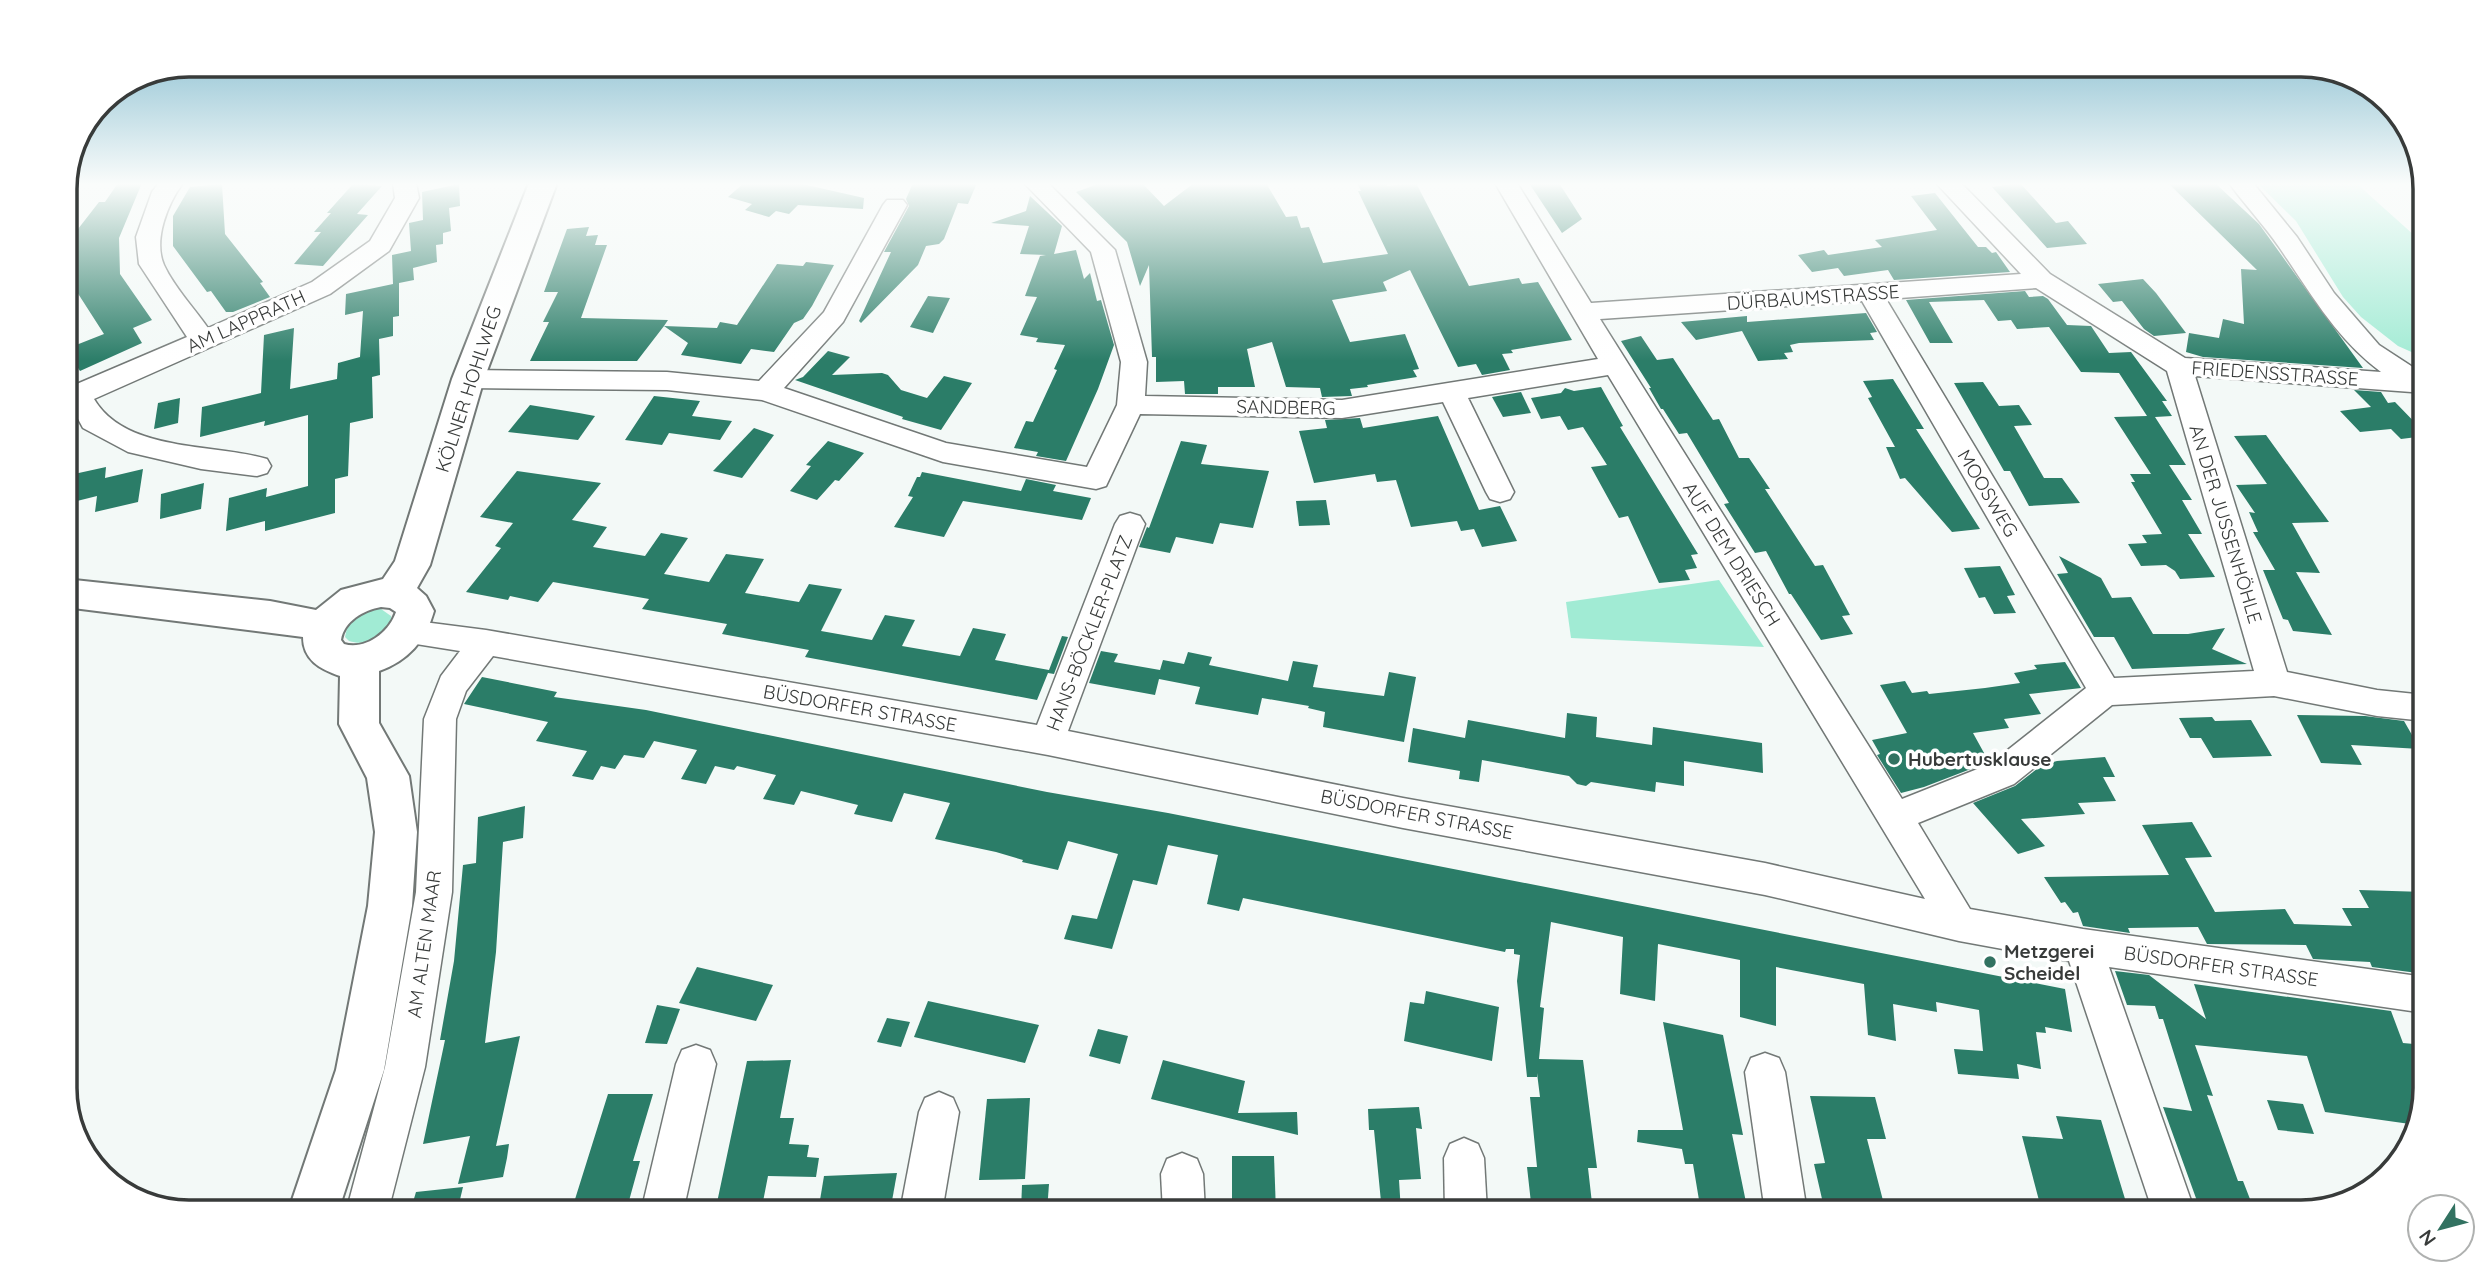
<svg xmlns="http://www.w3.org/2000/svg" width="2490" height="1277" viewBox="0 0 2490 1277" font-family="Quicksand,sans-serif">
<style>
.green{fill:#a1ebd4}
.building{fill:#2b7d68}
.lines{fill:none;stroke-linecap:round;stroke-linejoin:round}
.minor-casing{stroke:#727876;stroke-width:3}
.major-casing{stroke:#727876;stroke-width:4}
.minor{fill:#fff;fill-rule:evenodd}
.major{fill:#fff;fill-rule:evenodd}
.poi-dot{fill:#327261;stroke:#fff;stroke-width:2.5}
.labels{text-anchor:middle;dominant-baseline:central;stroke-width:7;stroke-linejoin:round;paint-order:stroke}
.street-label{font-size:19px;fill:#383b3a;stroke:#fff}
.poi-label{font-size:19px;font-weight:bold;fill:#383b3a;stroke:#fff;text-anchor:start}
.rim{fill:none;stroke:#383b3a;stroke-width:3.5}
</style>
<rect width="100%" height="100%" fill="#f3f9f7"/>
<!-- green -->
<g class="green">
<polygon points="2257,183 2356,183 2425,245 2425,358 2398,346 2361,317 2343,297 2296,221"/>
<polygon points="1719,580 1764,647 1571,638 1566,602"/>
<path d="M372 609H381L391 616 392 622C382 637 368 647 349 641L345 637 348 624 363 612Z"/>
</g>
<!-- building -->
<g class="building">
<polygon points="118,183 142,183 119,238 120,274 152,320 133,328 142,343 80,371 66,349 104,334 77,292 66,296 71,238 99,202 105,202"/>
<polygon points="744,183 798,183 864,198 863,209 798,205 789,214 776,211 769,217 745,210 752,204 728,197"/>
<polygon points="913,183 977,183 968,204 958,203 944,239 939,244 926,246 918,265 861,323 859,321 891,252 884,252 909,206 906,199"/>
<polygon points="1101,183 1142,183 1164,206 1194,183 1266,183 1286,217 1297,216 1301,228 1309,227 1323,263 1388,254 1358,191 1361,191 1357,183 1386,183 1387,186 1416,183 1469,286 1519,278 1522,284 1538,282 1572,340 1511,350 1513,353 1502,354 1510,370 1482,375 1476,364 1458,367 1410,270 1383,282 1387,291 1332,300 1350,342 1405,334 1419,369 1413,370 1417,377 1367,385 1368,387 1350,389 1352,396 1322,397 1320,388 1286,387 1272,342 1247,349 1255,387 1218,387 1218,394 1185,394 1184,381 1156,382 1156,357 1152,357 1149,265 1140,286 1127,242 1076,192"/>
<polygon points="1529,183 1559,183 1582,219 1562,233"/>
<polygon points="2020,183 2056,223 2068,221 2087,244 2047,248 1992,187"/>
<polygon points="2168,183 2215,183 2259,224 2363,368 2203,357 2186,352 2189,333 2219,338 2223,319 2244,324 2241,269 2257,270"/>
<polygon points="222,184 225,234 263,282 260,283 270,297 233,312 226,312 211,291 207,292 173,246 173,216 190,187"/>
<polygon points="353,184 382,186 357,214 368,215 323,266 294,264 321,232 314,232 331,213 327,213"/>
<polygon points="459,184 460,206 449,208 451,231 443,233 443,244 436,245 437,262 413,268 414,280 399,283 399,316 393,317 393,336 379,339 380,375 372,377 373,418 350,423 348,476 335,479 335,513 265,531 265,521 226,531 229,498 267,488 266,497 308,486 308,415 264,426 265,421 200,437 202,407 261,393 264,335 294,328 290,389 337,379 338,363 360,357 363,311 345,315 346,294 393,284 392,255 411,251 409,223 423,220 422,192"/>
<polygon points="1935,193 1978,247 1986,247 1992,253 1996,252 2010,272 1894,280 1888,270 1844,276 1838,268 1812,272 1798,255 1824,250 1828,255 1882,247 1875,240 1937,230 1911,196"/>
<polygon points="1030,196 1062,226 1054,254 1076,250 1084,279 1090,273 1097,301 1101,300 1114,345 1098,389 1066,461 1036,456 1038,452 1014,448 1026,421 1033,422 1057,370 1054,369 1065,345 1036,342 1038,338 1020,335 1037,297 1025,296 1040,256 1046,255 1020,254 1029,226 991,223 1026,211"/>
<polygon points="589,227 586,236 598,235 595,245 607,245 581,318 668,320 664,326 717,328 720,322 737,325 777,264 803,266 806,262 834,265 812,306 803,319 794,323 774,352 751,349 741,364 681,355 688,343 664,326 637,361 530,361 549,322 543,322 558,292 544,292 567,229"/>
<polygon points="2143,279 2156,293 2186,333 2154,336 2144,329 2122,301 2113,302 2098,284"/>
<polygon points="2025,291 2029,297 2043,296 2048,299 2067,325 2091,326 2109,353 2131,352 2167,401 2162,401 2172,416 2155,417 2186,465 2169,465 2192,500 2182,500 2202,534 2188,534 2215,577 2180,579 2175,571 2166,565 2141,566 2128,544 2147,543 2142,535 2162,534 2131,482 2135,482 2130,474 2151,474 2114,417 2147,416 2119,373 2081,372 2049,327 2017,329 2011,320 1998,321 1984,300 1929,302 1953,343 1930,343 1906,300"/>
<polygon points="928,296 950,298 933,333 910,327"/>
<polygon points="1866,313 1877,332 1870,333 1874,340 1799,343 1790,345 1793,352 1784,353 1788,359 1758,361 1742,331 1696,340 1681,322 1747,316 1747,322"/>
<polygon points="1641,336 1657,360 1673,358 1713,420 1719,419 1739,458 1749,458 1770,489 1765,489 1815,566 1823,565 1850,615 1842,616 1853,634 1821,640 1791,594 1789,594 1766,551 1755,553 1724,504 1729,503 1687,433 1679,434 1663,409 1661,409 1649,388 1651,388 1621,341"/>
<polygon points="828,351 850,357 832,375 882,373 888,375 901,390 927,398 944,376 972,383 941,430 902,419 903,417 795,380 803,377"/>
<polygon points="1893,379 1924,429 1916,429 1980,529 1952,532 1905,478 1900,479 1886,447 1895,447 1868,398 1872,397 1863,381"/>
<polygon points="1983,382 1999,406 2019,405 2032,425 2014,426 2044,478 2062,478 2080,503 2029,506 2010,471 2004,471 1954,383"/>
<polygon points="1601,387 1623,426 1620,427 1698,554 1691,555 1697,568 1685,570 1690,580 1659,583 1628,516 1619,518 1591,467 1607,465 1583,427 1568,430 1560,416 1541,419 1531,398 1561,393 1565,388 1574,391"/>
<polygon points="2354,390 2381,392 2388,403 2395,402 2425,433 2425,436 2401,439 2391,429 2360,432 2340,411 2371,407"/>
<polygon points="1521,392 1531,413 1503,417 1492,397"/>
<polygon points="654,396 700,401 692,416 732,421 720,440 669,433 662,445 625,440"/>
<polygon points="180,398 178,423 154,429 158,403"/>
<polygon points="530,405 579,413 595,416 578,440 508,432"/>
<polygon points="1438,416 1479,510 1500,506 1517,541 1482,547 1474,529 1461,531 1457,521 1411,527 1396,480 1377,482 1375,474 1314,483 1299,431 1327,428 1325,420 1360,418 1363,428"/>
<polygon points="754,428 774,435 742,478 713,471"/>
<polygon points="2266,435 2329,522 2292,523 2320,573 2296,572 2332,635 2293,631 2288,620 2283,619 2263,570 2275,570 2253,532 2258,532 2249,512 2255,513 2236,485 2267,484 2234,436"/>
<polygon points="828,441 864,453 839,481 835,480 817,500 790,491 811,466 806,465"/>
<polygon points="1181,441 1207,445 1201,464 1269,471 1253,528 1220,523 1213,544 1176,537 1170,553 1139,547 1147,527 1149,528"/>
<polygon points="106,467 105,478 143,469 138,502 95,512 97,496 65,504 65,476"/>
<polygon points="517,471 601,483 572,520 607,527 593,547 645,556 661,533 688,538 664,574 709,582 726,554 764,559 745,593 799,602 809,584 842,589 821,631 872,640 885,615 915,620 902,646 960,656 973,628 1006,634 995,660 1049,670 1062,636 1068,637 1054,674 1048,673 1037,700 805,657 809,650 722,634 727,624 642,609 649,599 553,582 538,602 510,596 508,600 466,592 501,548 495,546 513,523 480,517"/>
<polygon points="922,472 1021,491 1026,479 1056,485 1053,491 1091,498 1082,520 963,501 944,537 894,527 913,497 908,496 917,477 920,477"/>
<polygon points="204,483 201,509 160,519 161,494"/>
<polygon points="1326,500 1330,525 1299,526 1296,501"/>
<polygon points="2059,556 2101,578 2112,598 2131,597 2153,634 2188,634 2225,628 2212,649 2247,664 2132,669 2114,637 2094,637 2057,574 2068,573"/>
<polygon points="2000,566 2015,595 2007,596 2016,613 1994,614 1985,597 1979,598 1964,568"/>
<polygon points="1101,651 1118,654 1114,662 1160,670 1163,660 1184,664 1188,652 1212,657 1209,665 1288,681 1293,661 1318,665 1313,687 1384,696 1389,672 1416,677 1404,742 1323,727 1325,712 1308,708 1309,706 1262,698 1258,715 1195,704 1200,687 1159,679 1155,695 1089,683"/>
<polygon points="2065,662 2081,688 2029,694 2041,714 2004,719 2009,728 1973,733 1989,762 1924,787 1901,793 1877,755 1880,754 1872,740 1907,733 1880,685 1905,681 1912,693 1927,691 1929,694 1985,688 2020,683 2014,673 2037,669 2034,665"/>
<polygon points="482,677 557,692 554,697 646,710 1047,792 1168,813 2065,989 2072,1032 2045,1027 2046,1033 2036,1032 2041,1069 2017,1064 2019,1079 1958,1074 1954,1049 1983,1051 1979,1010 1936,1002 1937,1012 1893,1004 1896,1041 1868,1035 1864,984 1776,967 1776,1026 1740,1017 1740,960 1658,944 1655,1001 1620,994 1623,937 1551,922 1540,1007 1544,1008 1539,1059 1583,1060 1597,1168 1588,1168 1593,1212 1532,1212 1527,1167 1537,1167 1530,1097 1540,1097 1537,1073 1537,1077 1527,1077 1517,981 1520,955 1514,954 1514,949 1506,949 1505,952 1243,898 1239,911 1207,904 1218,855 1168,845 1157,885 1133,880 1112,949 1064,939 1072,915 1097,919 1118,854 1068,841 1058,870 1022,862 1023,860 996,852 935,839 950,803 904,793 892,822 854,814 858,805 801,791 794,805 763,799 776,775 737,766 734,770 715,766 706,784 681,779 697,750 654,741 644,758 624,755 615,769 601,766 593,780 572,776 587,751 536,741 548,722 464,704"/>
<polygon points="1567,713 1597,717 1596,737 1652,745 1653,727 1762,743 1763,773 1684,761 1684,786 1656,782 1655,792 1591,782 1586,786 1577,784 1569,776 1482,760 1479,782 1459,779 1460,771 1408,762 1413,728 1465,738 1468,720 1565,738"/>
<polygon points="2297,715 2365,716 2404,721 2420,749 2351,745 2362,765 2321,763"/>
<polygon points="2212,717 2215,721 2251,720 2272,756 2213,758 2201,738 2190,738 2179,718"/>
<polygon points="2105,757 2115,777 2103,777 2116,801 2078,803 2085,814 2021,819 2045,846 2018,854 1973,803 2015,786 2042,765 2057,761"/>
<polygon points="525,806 523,838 503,842 496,952 485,1043 520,1036 496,1146 509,1144 507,1158 503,1177 458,1184 470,1136 423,1144 445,1040 440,1040 454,961 463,865 476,863 478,817"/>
<polygon points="2192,822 2212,857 2185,858 2215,912 2285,909 2294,924 2352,926 2342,908 2369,908 2359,890 2425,892 2425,974 2372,967 2370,962 2313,959 2306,945 2207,944 2198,927 2128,928 2130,933 2083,926 2078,912 2073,913 2065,902 2061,903 2044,877 2169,875 2142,825"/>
<polygon points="697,967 773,985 756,1021 679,1003"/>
<polygon points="2115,971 2149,975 2206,1019 2194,984 2391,1011 2403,1043 2425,1045 2425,1088 2417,1125 2325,1112 2307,1056 2195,1045 2213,1096 2207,1095 2238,1181 2243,1181 2255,1212 2201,1212 2163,1107 2192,1111 2163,1019 2159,1019 2155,1006 2127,1005"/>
<polygon points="1426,991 1499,1007 1492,1061 1404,1041 1410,1002 1424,1004"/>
<polygon points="928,1001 1039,1025 1025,1063 914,1037"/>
<polygon points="657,1005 680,1009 667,1044 645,1043"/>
<polygon points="887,1018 910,1022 901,1047 877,1042"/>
<polygon points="1663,1022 1723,1035 1743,1135 1732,1134 1748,1212 1701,1212 1693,1164 1685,1164 1682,1149 1637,1142 1638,1130 1683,1130"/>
<polygon points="1098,1029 1128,1036 1120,1064 1089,1056"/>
<polygon points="791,1060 780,1118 794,1118 789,1144 809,1145 807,1157 819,1158 816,1177 768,1176 761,1212 715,1212 747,1061"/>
<polygon points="1163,1060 1245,1081 1238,1113 1297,1112 1298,1135 1151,1099"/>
<polygon points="608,1094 653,1094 633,1161 640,1161 627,1208 616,1208 615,1212 571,1212"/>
<polygon points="1810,1096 1875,1097 1886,1139 1867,1139 1886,1212 1825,1212 1814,1164 1825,1163"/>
<polygon points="1030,1098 1025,1179 979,1180 987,1099"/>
<polygon points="2267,1100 2303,1104 2314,1134 2278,1130"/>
<polygon points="1419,1107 1422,1129 1416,1128 1421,1179 1399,1180 1401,1212 1382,1212 1374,1130 1369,1130 1368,1109"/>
<polygon points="2056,1116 2101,1120 2129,1212 2042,1212 2022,1136 2063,1139"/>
<polygon points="1232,1156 1274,1156 1276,1212 1232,1212"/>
<polygon points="897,1173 890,1212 818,1212 824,1176"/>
<polygon points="1049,1184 1047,1211 1021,1211 1022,1185"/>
<polygon points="463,1187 457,1212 410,1212 416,1192"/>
</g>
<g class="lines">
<!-- minor casing -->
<g class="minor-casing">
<g id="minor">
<path d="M159 183H183C168 203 153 240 164 265 174 287 194 308 208 328L312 282 370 241 395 198 393 183H416L419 198 389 251 330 294 94 399C126 453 214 443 267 459L271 466 267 473 257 476 201 469 128 452 83 428 71 406 65 407V389L187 337 139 264 136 237 152 192Z"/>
<path d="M1024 183H1048L1115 250 1147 362 1145 396 1342 400 1598 359 1495 183H1517L1591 303 2021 274 1936 183H1961L2050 274 2185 358 2381 372C2336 339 2310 292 2279 247 2264 225 2245 205 2229 183H2253L2297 237 2334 293 2379 345 2425 375V393L2195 376 2287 672 2377 690 2425 695V721L2377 716 2274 696 2112 705 2014 784 1918 823 1970 909 2083 929 2425 977V1013L2109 967 2195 1212H2153L2069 961 1959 941 1765 895 1403 828 1048 755 493 656 466 691 456 719 452 892 425 1067 388 1212H346L385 1067 416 892 424 719 441 676 460 651 397 641 392 632 397 623 408 620 486 630 1037 725 1115 524 1120 516 1130 513 1140 516 1145 524 1068 731 1403 798 1765 863 1925 899 1608 375 1468 398 1514 492 1510 499 1500 502 1490 499 1486 492 1443 402 1342 418 1140 414 1106 486 1096 489 943 462 762 400 667 390 468 388 459 385 455 379 459 373 468 370 667 372 759 381 824 312 883 205 887 200H903L907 205 843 322 784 388 946 443 1087 467 1117 405 1121 362 1091 252ZM2036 288 2167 371 2254 671 2114 678 1886 299ZM1862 301 2086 688 1990 764 1902 799 1600 319Z"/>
<polygon points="696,1045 710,1050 716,1064 683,1212 641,1212 676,1064 682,1050"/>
<polygon points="1765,1053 1779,1058 1785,1072 1807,1212 1765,1212 1745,1072 1751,1058"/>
<polygon points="939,1092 953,1098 959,1112 942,1212 900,1212 919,1112 925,1098"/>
<polygon points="1464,1138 1478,1144 1484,1158 1487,1212 1445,1212 1444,1158 1450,1144"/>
<polygon points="1182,1153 1197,1159 1203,1174 1205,1212 1163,1212 1161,1174 1167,1159"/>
</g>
</g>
<!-- major casing -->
<g class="major-casing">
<path id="major" d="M529 183H557L484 379 430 565 417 588 426 596 434 611C426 640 408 661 379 671V723L409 776 417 832 412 906 384 1070 338 1212H288L336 1070 368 906 375 832 367 778 339 724 340 676C320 669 303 660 303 637L65 607V579L270 601 316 610 341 590 383 579 395 561 452 379ZM381 607 390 608 396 612C389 633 365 650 344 644L341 640C344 621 364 610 381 607Z"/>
</g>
<!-- minor -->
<use href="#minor" class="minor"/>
<!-- major -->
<use href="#major" class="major"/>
</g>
<!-- sky -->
<linearGradient id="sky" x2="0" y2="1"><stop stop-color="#70b1c7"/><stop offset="0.51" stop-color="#fafcfb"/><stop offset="1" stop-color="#fafcfb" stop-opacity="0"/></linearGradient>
<rect width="2490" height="361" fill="url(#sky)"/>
<!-- markers -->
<g class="poi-dot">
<circle cx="1894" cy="759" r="7"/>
<circle cx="1990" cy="962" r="7"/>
</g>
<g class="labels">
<!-- street labels -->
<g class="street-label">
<text transform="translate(1813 297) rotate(-4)">DÜRBAUMSTRASSE</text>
<text transform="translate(246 321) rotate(-24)">AM LAPPRATH</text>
<text transform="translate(2275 373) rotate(4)">FRIEDENSSTRASSE</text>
<text transform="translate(468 389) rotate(-72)">KÖLNER HOHLWEG</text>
<text transform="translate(1286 407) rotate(1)">SANDBERG</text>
<text transform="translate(1988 493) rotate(59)">MOOSWEG</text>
<text transform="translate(2226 524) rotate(73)">AN DER JUSSENHÖHLE</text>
<text transform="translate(1732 554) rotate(58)">AUF DEM DRIESCH</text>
<text transform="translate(1089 633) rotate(-69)">HANS-BÖCKLER-PLATZ</text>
<text transform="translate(860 708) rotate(10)">BÜSDORFER STRASSE</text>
<text transform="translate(1417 814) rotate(11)">BÜSDORFER STRASSE</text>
<text transform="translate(424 944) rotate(-82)">AM ALTEN MAAR</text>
<text transform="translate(2221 966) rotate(8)">BÜSDORFER STRASSE</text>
</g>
<!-- poi labels -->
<g class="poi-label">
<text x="1908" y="759">Hubertusklause</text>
<text x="2004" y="951">Metzgerei<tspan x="2004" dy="22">Scheidel</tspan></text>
</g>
</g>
<!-- crop -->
<path d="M0 0H2490V1277H0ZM189 77H2301A112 112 0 0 1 2413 189V1088A112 112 0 0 1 2301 1200H189A112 112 0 0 1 77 1088V189A112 112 0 0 1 189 77Z" fill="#fff" fill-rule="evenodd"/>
<path class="rim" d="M189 77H2301A112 112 0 0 1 2413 189V1088A112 112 0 0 1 2301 1200H189A112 112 0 0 1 77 1088V189A112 112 0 0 1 189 77Z"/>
<!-- north arrow -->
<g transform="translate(2441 1228) rotate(234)"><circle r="33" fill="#ffffff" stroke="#afb1b0" stroke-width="2"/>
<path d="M0-5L12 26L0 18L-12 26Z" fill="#327261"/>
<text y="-10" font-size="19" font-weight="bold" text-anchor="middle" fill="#383b3a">N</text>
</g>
</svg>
